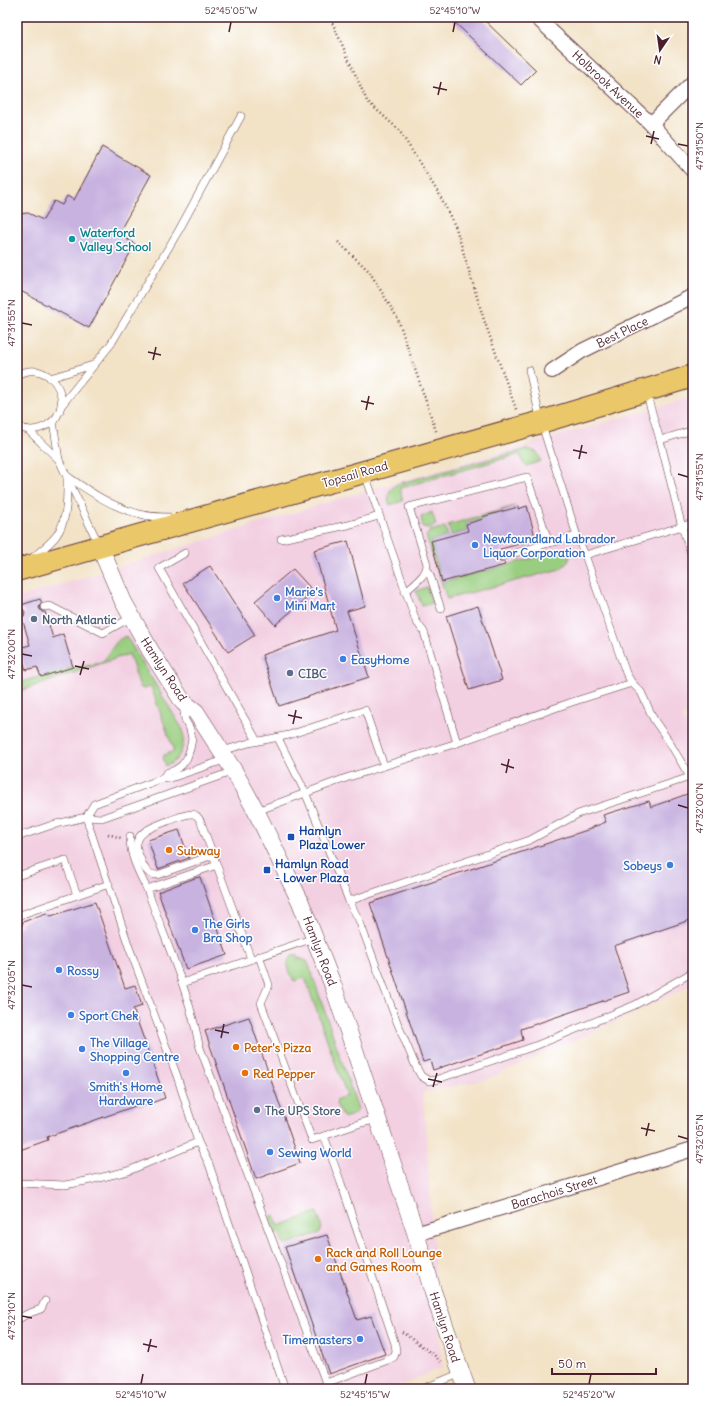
<svg xmlns="http://www.w3.org/2000/svg" width="710" height="1406" viewBox="0 0 710 1406" font-family="Delius,sans-serif">
<style>
.built{fill:#f2cfe1}
.green{fill:#99ce80;stroke:#727656}
.building{fill:#c8b2e0}
.lines{fill:none;stroke-linecap:round;stroke-linejoin:round}
.service-casing{stroke:#633c42;stroke-width:8}
.minor-casing{stroke:#633c42;stroke-width:16}
.tertiary-casing{stroke:#633c42;stroke-width:18}
.primary-casing{stroke:#633c42;stroke-width:24}
.path{stroke:#633c42;stroke-width:2.5;stroke-dasharray:1 3;stroke-linecap:butt}
.service{stroke:#fff;stroke-width:7}
.minor{stroke:#fff;stroke-width:14}
.tertiary{stroke:#fff;stroke-width:17}
.primary{stroke:#eac769;stroke-width:22}
.ticks{fill:none;stroke:#4a1f2b;stroke-width:1.5}
.culture-dot{fill:#0f9aa8;stroke:#fff;stroke-width:1.5}
.shop-dot{fill:#3f7fe0;stroke:#fff;stroke-width:1.5}
.service-dot{fill:#5c6f8a;stroke:#fff;stroke-width:1.5}
.transit-dot{fill:#1a4fb4;stroke:#fff;stroke-width:1.5}
.food-dot{fill:#e8710a;stroke:#fff;stroke-width:1.5}
.labels{text-anchor:middle;dominant-baseline:central;stroke-width:3;stroke-linejoin:round;paint-order:stroke}
.street-label{font-size:12px;fill:#4a1f2b;stroke:#fff}
.culture-label{font-size:12px;font-weight:bold;fill:#0d838f;stroke:#fff;text-anchor:start}
.shop-label{font-size:12px;font-weight:bold;fill:#366cbe;stroke:#fff;text-anchor:start}
.service-label{font-size:12px;font-weight:bold;fill:#4e5e75;stroke:#fff;text-anchor:start}
.transit-label{font-size:12px;font-weight:bold;fill:#164399;stroke:#fff;text-anchor:start}
.food-label{font-size:12px;font-weight:bold;fill:#c56008;stroke:#fff;text-anchor:start}
.neatline{fill:none;stroke:#4a1f2b;stroke-width:1.5}
.ticks-label{font-size:10px;text-anchor:middle;fill:#4a1f2b}
</style>
<rect width="100%" height="100%" fill="#fff"/>
<filter id="ink" filterUnits="userSpaceOnUse"><feTurbulence type="fractalNoise" baseFrequency=".025" numOctaves="2"/><feDisplacementMap in="SourceGraphic" scale="8" xChannelSelector="R" yChannelSelector="G"/><feConvolveMatrix kernelMatrix="1 2 1 2 8 2 1 2 1" color-interpolation-filters="sRGB"/></filter>
<filter id="wash" filterUnits="userSpaceOnUse"><feTurbulence type="fractalNoise" baseFrequency=".012" numOctaves="4" result="noise"/><feDisplacementMap in="SourceGraphic" scale="16" xChannelSelector="R" yChannelSelector="G"/><feGaussianBlur stdDeviation="0.9" result="paint"/><feColorMatrix in="noise" values="0 0 0 0 0 0 0 0 0 0 0 0 0 0 0 0 0 1.4 0 .05"/><feComposite in="paint" operator="in"/></filter>
<g filter="url(#wash)">
<rect width="100%" height="100%" fill="#f2e2c6"/>
<!-- built -->
<polygon class="built" points="693,397 693,713 682,718 693,731 693,984 607,1026 485,1080 423,1092 442,1368 392,1389 17,1389 17,598 341,498"/>
<!-- green -->
<g class="green">
<path d="M527 449 537 452 541 461 526 466 523 463 520 454 400 488 403 501 390 505C386 495 389 490 397 484Z"/>
<polygon points="515,506 483,517 483,519 466,524 468,531 451,535 448,525"/>
<polygon points="432,512 436,525 428,528 423,527 421,517"/>
<polygon points="445,527 448,536 431,541 443,582 563,550 567,550 570,557 568,562 560,569 447,599 426,536 430,531"/>
<polygon points="427,587 432,603 422,606 416,591"/>
<path d="M126 636 183 730C186 745 180 761 166 766L163 758 164 755 174 751 151 687 143 689 140 687 129 654 17 692V688L22 685 24 681 73 667C79 668 100 664 104 660 113 650 113 641 126 636Z"/>
<path d="M297 954V957L307 961 310 968 358 1109C356 1114 349 1118 343 1117L336 1104 337 1099 347 1096 305 978 294 981C289 972 282 957 297 954Z"/>
<polygon points="317,1212 322,1228 320,1233 284,1245 279,1232 275,1232 270,1220 271,1216 274,1215 279,1226"/>
</g>
<g id="blocks">
<!-- building -->
<g class="building">
<polygon points="449,17 481,17 536,70 521,85"/>
<polygon points="102,147 151,175 118,234 135,244 89,328 17,289 17,214 28,213 43,220 54,201 62,205 67,196 74,200"/>
<polygon points="527,506 536,540 500,549 501,552 498,554 497,559 500,562 504,562 505,565 442,582 431,541 468,531 466,524 483,519 482,517 518,507 518,509"/>
<polygon points="348,541 365,606 347,611 369,677 279,706 262,655 336,630 314,550"/>
<polygon points="210,566 255,635 228,652 183,583"/>
<polygon points="293,569 314,592 275,625 255,601"/>
<polygon points="40,599 42,603 40,605 39,608 42,612 45,612 53,638 63,634 73,667 41,677 37,667 26,670 19,648 30,645 22,618 24,616 25,612 23,609 19,608 18,606"/>
<polygon points="478,606 502,680 469,690 446,616"/>
<polygon points="690,793 693,799 693,919 614,946 629,992 521,1029 523,1040 433,1070 430,1060 423,1062 370,903 593,828 593,827 606,822 603,815 649,801 651,807"/>
<polygon points="179,830 189,858 158,869 148,840"/>
<polygon points="200,877 227,955 186,969 158,892 195,878"/>
<polygon points="95,902 125,988 135,985 142,1006 133,1009 165,1098 140,1107 138,1105 47,1137 48,1140 17,1151 17,928 21,927 23,922 46,913 51,916"/>
<polygon points="249,1017 300,1163 256,1179 205,1031"/>
<polygon points="327,1235 357,1320 371,1316 385,1354 329,1374 285,1247"/>
</g>
</g>
</g>
<g filter="url(#ink)">
<use href="#blocks" fill-opacity="0" stroke="#633c42" stroke-width="1"/>
<g class="lines">
<!-- service casing -->
<g class="service-casing">
<g id="service">
<polyline points="529,370 541,422 577,536 585,555 626,673 632,683 641,692 654,720 668,740 690,777"/>
<path d="M17 375C56 355 81 414 41 428 33 431 24 430 17 426"/>
<polyline points="50,378 93,365"/>
<polyline points="646,392 660,440 693,430"/>
<polyline points="61,406 111,344 179,230 241,116"/>
<polyline points="53,421 59,460"/>
<polyline points="28,430 59,460 99,545"/>
<polyline points="660,440 682,527 693,559"/>
<polyline points="365,474 416,621 424,632 457,743"/>
<path d="M67 476C89 491 110 506 136 513 148 517 160 517 173 517"/>
<polyline points="281,539 348,525 379,516"/>
<polyline points="185,553 159,568 257,741"/>
<polyline points="585,555 693,523"/>
<polyline points="502,557 549,543"/>
<path d="M31 559C39 552 49 545 56 536 68 520 67 497 67 478"/>
<polyline points="427,569 430,575 441,609"/>
<path d="M405 592C413 584 427 576 427 564L409 507 527 477 549 543 577 536"/>
<polyline points="44,607 50,606 103,633 132,617"/>
<polyline points="17,614 20,613"/>
<polyline points="278,738 305,792 349,901 530,840 578,814 693,776"/>
<polyline points="222,751 249,743 289,735 365,710 384,766"/>
<polyline points="161,779 168,772 175,770 182,765 187,758 190,749 192,739 190,729 185,720 183,704"/>
<polyline points="257,811 346,778 457,743 572,702 632,683"/>
<polyline points="86,817 129,947 177,1076 198,1142 209,1164 285,1389"/>
<polyline points="86,817 94,804 161,779 171,778 227,759"/>
<path d="M130 836C129 854 139 873 147 889 165 940 189 991 199 1045L326 1383 388 1360 394 1357 396 1351 395 1344 341 1183 324 1136"/>
<polyline points="17,837 52,825 86,817 102,818 234,771"/>
<path d="M213 855 157 875C149 875 146 871 143 865 141 860 139 855 137 850 133 832 155 826 168 821 175 819 184 814 192 814 196 814 199 818 201 822L251 959"/>
<polyline points="17,876 65,860 77,895"/>
<polyline points="147,889 217,865"/>
<polyline points="349,901 359,920 397,1022 416,1067 421,1076 429,1081 435,1080 535,1046 635,1005 693,972"/>
<polyline points="17,916 109,884"/>
<polyline points="259,956 269,985 261,1003 312,1140 361,1123 378,1119"/>
<polyline points="182,983 314,938"/>
<polyline points="17,1183 65,1185 86,1181 128,1171 198,1142"/>
<polyline points="17,1320 27,1314 41,1309 45,1301"/>
<polyline points="423,1389 461,1373"/>
</g>
</g>
<!-- minor casing -->
<g class="minor-casing">
<g id="minor">
<polyline points="536,17 651,124 693,171"/>
<polyline points="651,124 693,82"/>
<polyline points="552,371 582,351 693,296"/>
<polyline points="416,1234 693,1149"/>
</g>
</g>
<!-- tertiary casing -->
<g class="tertiary-casing">
<polyline id="tertiary" points="100,547 123,601 150,650 178,694 183,702 196,712 234,771 256,811 300,901 334,988 416,1234 433,1292 467,1389"/>
</g>
<!-- primary casing -->
<g class="primary-casing">
<polyline id="primary" points="17,570 541,422 693,376"/>
</g>
<!-- path -->
<g class="path">
<polyline points="327,17 333,24 367,101 399,130 439,194 456,228 484,320 517,412"/>
<polyline points="338,242 369,271 398,319 437,434"/>
<polyline points="108,834 121,838"/>
<polyline points="402,1332 434,1355 441,1362"/>
</g>
<!-- service -->
<use href="#service" class="service"/>
<!-- minor -->
<use href="#minor" class="minor"/>
<!-- tertiary -->
<use href="#tertiary" class="tertiary"/>
<!-- primary -->
<use href="#primary" class="primary"/>
</g>
</g>
<!-- ticks -->
<path class="ticks" d="M229 32 231 22M453 32 455 22M433 87 447 90M438 95 441 82M646 136 659 139M651 144 654 131M678 144 688 146M22 323 32 325M148 352 161 355M153 360 156 347M361 401 374 404M366 410 369 396M573 450 587 453M579 459 582 445M678 474 688 477M22 654 32 656M75 666 89 669M80 675 84 661M288 715 302 718M293 724 296 710M501 764 514 768M506 773 509 759M678 805 688 808M22 985 32 987M215 1030 229 1033M221 1038 224 1024M428 1079 442 1082M433 1087 437 1073M641 1128 655 1131M646 1136 649 1123M678 1136 688 1139M22 1316 32 1318M143 1344 157 1347M148 1352 151 1339M141 1384 143 1374M365 1384 367 1374M589 1384 591 1374"/>
<!-- markers -->
<circle class="culture-dot" cx="72" cy="239" r="4"/>
<g class="shop-dot">
<circle cx="475" cy="545" r="4"/>
<circle cx="277" cy="598" r="4"/>
<circle cx="343" cy="659" r="4"/>
<circle cx="670" cy="865" r="4"/>
<circle cx="195" cy="930" r="4"/>
<circle cx="59" cy="970" r="4"/>
<circle cx="71" cy="1015" r="4"/>
<circle cx="82" cy="1049" r="4"/>
<circle cx="126" cy="1073" r="4"/>
<circle cx="270" cy="1152" r="4"/>
<circle cx="360" cy="1339" r="4"/>
</g>
<g class="service-dot">
<circle cx="34" cy="619" r="4"/>
<circle cx="290" cy="673" r="4"/>
<circle cx="257" cy="1110" r="4"/>
</g>
<g class="transit-dot">
<rect x="287" y="833" width="8" height="8" rx="2"/>
<rect x="263" y="866" width="8" height="8" rx="2"/>
</g>
<g class="food-dot">
<circle cx="169" cy="850" r="4"/>
<circle cx="236" cy="1047" r="4"/>
<circle cx="245" cy="1073" r="4"/>
<circle cx="318" cy="1259" r="4"/>
</g>
<g class="labels">
<!-- street labels -->
<g class="street-label">
<text transform="translate(608 84) rotate(43)">Holbrook Avenue</text>
<text transform="translate(622 332) rotate(-26)">Best Place</text>
<text transform="translate(355 474) rotate(-16)">Topsail Road</text>
<text transform="translate(164 669) rotate(57)">Hamlyn Road</text>
<text transform="translate(320 951) rotate(69)">Hamlyn Road</text>
<text transform="translate(554 1192) rotate(-17)">Barachois Street</text>
<text transform="translate(445 1327) rotate(72)">Hamlyn Road</text>
</g>
<!-- culture labels -->
<g class="culture-label">
<text x="80" y="232">Waterford<tspan x="80" dy="14">Valley School</tspan></text>
</g>
<!-- shop labels -->
<g class="shop-label">
<text x="483" y="538">Newfoundland Labrador<tspan x="483" dy="14">Liquor Corporation</tspan></text>
<text x="285" y="591">Marie's<tspan x="285" dy="14">Mini Mart</tspan></text>
<text x="351" y="659">EasyHome</text>
<text x="662" y="865" text-anchor="end">Sobeys</text>
<text x="203" y="923">The Girls<tspan x="203" dy="14">Bra Shop</tspan></text>
<text x="67" y="970">Rossy</text>
<text x="79" y="1015">Sport Chek</text>
<text x="90" y="1042">The Village<tspan x="90" dy="14">Shopping Centre</tspan></text>
<text x="126" y="1086" text-anchor="middle">Smith's Home<tspan x="126" dy="14">Hardware</tspan></text>
<text x="278" y="1152">Sewing World</text>
<text x="352" y="1339" text-anchor="end">Timemasters</text>
</g>
<!-- service labels -->
<g class="service-label">
<text x="42" y="619">North Atlantic</text>
<text x="298" y="673">CIBC</text>
<text x="265" y="1110">The UPS Store</text>
</g>
<!-- transit labels -->
<g class="transit-label">
<text x="299" y="830">Hamlyn<tspan x="299" dy="14">Plaza Lower</tspan></text>
<text x="275" y="863">Hamlyn Road<tspan x="275" dy="14">- Lower Plaza</tspan></text>
</g>
<!-- food labels -->
<g class="food-label">
<text x="177" y="850">Subway</text>
<text x="244" y="1047">Peter's Pizza</text>
<text x="253" y="1073">Red Pepper</text>
<text x="326" y="1252">Rack and Roll Lounge<tspan x="326" dy="14">and Games Room</tspan></text>
</g>
</g>
<!-- margin -->
<rect width="710" height="1406" fill="none" stroke="#fff" stroke-width="44"/>
<!-- north arrow -->
<g transform="translate(660 50) rotate(193)" stroke="#ffffff" stroke-width="3" paint-order="stroke">
<path d="M0-3L7 15L0 10L-7 15Z" fill="#4a1f2b"/>
<text y="-6" font-size="11" font-weight="bold" text-anchor="middle" fill="#4a1f2b">N</text>
</g>
<!-- scale -->
<path d="M552 1368v6h104v-6" fill="none" stroke="#4a1f2b" stroke-width="2"/>
<text x="558" y="1368" font-size="12" fill="#4a1f2b" stroke="#ffffff" stroke-width="3" paint-order="stroke">50 m</text>
<rect x="22" y="22" width="666" height="1362" class="neatline"/>
<g class="ticks-label">
<text x="231" y="14">52°45'05"W</text>
<text x="455" y="14">52°45'10"W</text>
<text transform="translate(699 146) rotate(-90)" y="4">47°31'50"N</text>
<text transform="translate(11 323) rotate(-90)" y="4">47°31'55"N</text>
<text transform="translate(699 477) rotate(-90)" y="4">47°31'55"N</text>
<text transform="translate(11 654) rotate(-90)" y="4">47°32'00"N</text>
<text transform="translate(699 808) rotate(-90)" y="4">47°32'00"N</text>
<text transform="translate(11 985) rotate(-90)" y="4">47°32'05"N</text>
<text transform="translate(699 1139) rotate(-90)" y="4">47°32'05"N</text>
<text transform="translate(11 1316) rotate(-90)" y="4">47°32'10"N</text>
<text x="141" y="1398">52°45'10"W</text>
<text x="365" y="1398">52°45'15"W</text>
<text x="589" y="1398">52°45'20"W</text>
</g>
</svg>
